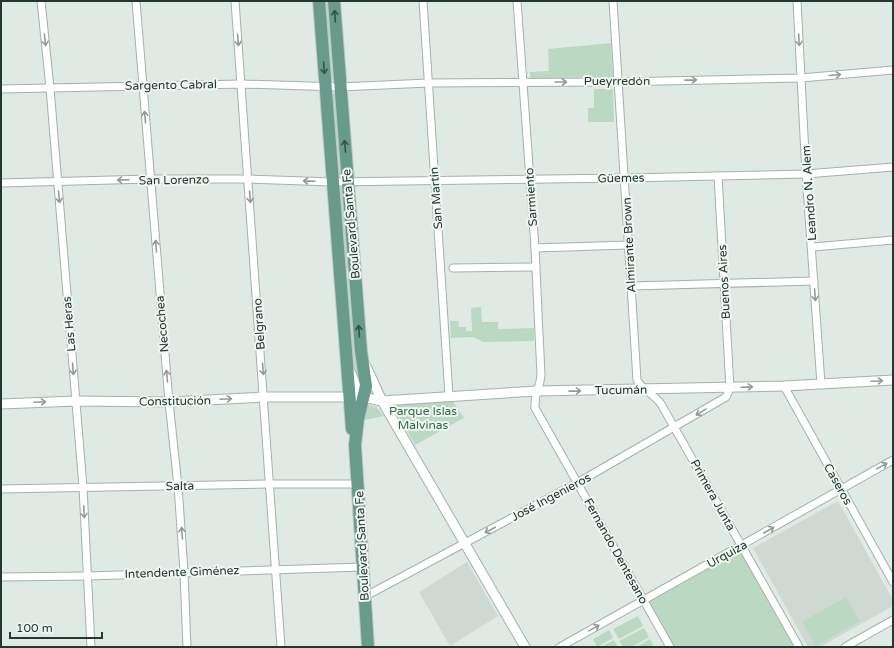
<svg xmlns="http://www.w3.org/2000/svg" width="894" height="648" viewBox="0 0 894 648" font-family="'Varela Round',sans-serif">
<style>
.built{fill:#cfd9d4}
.green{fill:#bbd9c2}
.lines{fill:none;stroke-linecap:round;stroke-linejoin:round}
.minor-casing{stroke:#a4b1ac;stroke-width:9}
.tertiary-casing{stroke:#a4b1ac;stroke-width:11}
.primary-casing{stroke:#c1c7c6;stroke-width:14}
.minor{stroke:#fff;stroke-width:7}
.tertiary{stroke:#fff;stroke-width:9}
.primary{stroke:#699b8c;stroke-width:12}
.oneway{stroke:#345148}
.oneway2{stroke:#919c98}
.labels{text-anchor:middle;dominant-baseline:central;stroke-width:4;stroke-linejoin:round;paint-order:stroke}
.street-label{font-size:12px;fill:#233832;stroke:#f0f7f3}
.park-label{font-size:12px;fill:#316b45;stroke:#f0f7f3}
</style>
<rect width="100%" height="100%" fill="#e0eae5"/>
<!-- built -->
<g class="built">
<polygon points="838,501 893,600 893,606 820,647 808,647 753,548"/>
<polygon points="467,562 498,616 450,646 419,592"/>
</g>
<!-- green -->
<g class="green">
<polygon points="323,1 330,1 336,79 328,79"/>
<polygon points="611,43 613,77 530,78 530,72 549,71 548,49"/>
<polygon points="594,89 613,89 614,122 588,122 588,108 594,108"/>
<polygon points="337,93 343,174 336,175 330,94"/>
<polygon points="345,187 351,268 344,269 337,188"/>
<polygon points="344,279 351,279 360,384 357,382 352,361"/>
<polygon points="481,307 482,322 498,322 498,329 534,328 534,341 483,342 473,337 451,338 450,321 458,321 459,327 466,327 466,331 472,331 471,308"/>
<polygon points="450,397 464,418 415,445 393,406 395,402"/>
<polygon points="368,405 376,407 384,416 361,421 365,408"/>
<polygon points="740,550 795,647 675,647 649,602"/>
<polygon points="846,597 860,621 816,646 802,622"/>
<polygon points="638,616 643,626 619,639 613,629"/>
<polygon points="644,628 649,637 632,647 623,647 619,641"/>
<polygon points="609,630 613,638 597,647 593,639"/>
<polygon points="650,639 654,647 636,647"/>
<polygon points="614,640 618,647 601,647"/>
</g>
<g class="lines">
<!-- minor casing -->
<g class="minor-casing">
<g id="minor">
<polyline points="41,1 50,88 83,487 91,647"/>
<polyline points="136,1 169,402 178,486 184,572 187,647"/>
<polyline points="235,1 281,647"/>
<polyline points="423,1 449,396"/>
<path d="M517 1 535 248 541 375C540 389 534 392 535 408L670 647"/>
<path d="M613 1 637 380C642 390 654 394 661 404L799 647"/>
<polyline points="797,1 806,174 821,384"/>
<polyline points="1,89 242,84 340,87 428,83 617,82 801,78 893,70"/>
<polyline points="1,183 150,179 248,179 332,182 625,178 806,174 893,167"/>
<polyline points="813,247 893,240"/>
<polyline points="535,248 628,245"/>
<polyline points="453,268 536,267"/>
<polyline points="632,286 814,281"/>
<polyline points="784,386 893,582"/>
<polyline points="1,489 270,484 359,484"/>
<polyline points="1,577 88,576 362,567"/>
<polyline points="364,597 577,483 726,397 730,388 718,176"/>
<polyline points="560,647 893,460"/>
<polyline points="845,647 893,620"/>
</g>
</g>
<!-- tertiary casing -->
<g class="tertiary-casing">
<g id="tertiary">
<polyline points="367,368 382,401 525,647"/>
<polyline points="351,373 355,384 362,397"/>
<polyline points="1,404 76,401 169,402 265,397 362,397 382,401 536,391 784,386 893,380"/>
</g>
</g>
<!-- primary casing -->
<g class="primary-casing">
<g id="primary">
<polyline points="319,1 352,429"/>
<polyline points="334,1 361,351 366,386 358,419 355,445 368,647"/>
</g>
</g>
<!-- minor -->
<use href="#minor" class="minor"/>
<!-- tertiary -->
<use href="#tertiary" class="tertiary"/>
<!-- primary -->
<use href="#primary" class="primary"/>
</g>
<!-- one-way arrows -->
<defs><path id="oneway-shaft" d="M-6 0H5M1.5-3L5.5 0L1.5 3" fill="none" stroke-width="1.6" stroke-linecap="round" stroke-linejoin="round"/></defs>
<g class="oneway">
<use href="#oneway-shaft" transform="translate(335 16) rotate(-94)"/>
<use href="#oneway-shaft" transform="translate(324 68) rotate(86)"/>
<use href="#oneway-shaft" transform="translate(345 146) rotate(-95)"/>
<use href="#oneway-shaft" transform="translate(359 331) rotate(-94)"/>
</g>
<g class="oneway2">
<use href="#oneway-shaft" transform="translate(45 40) rotate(84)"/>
<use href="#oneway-shaft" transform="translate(238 40) rotate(85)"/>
<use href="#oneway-shaft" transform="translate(799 40) rotate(87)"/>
<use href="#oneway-shaft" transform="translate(835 75) rotate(-5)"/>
<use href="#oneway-shaft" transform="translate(691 80) rotate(-1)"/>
<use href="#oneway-shaft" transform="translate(561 82)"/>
<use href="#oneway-shaft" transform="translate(145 117) rotate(-95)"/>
<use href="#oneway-shaft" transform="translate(123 180) rotate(178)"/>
<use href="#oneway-shaft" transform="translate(309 181) rotate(-178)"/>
<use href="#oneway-shaft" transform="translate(59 197) rotate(85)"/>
<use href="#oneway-shaft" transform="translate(250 197) rotate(86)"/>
<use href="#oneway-shaft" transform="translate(156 246) rotate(-95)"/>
<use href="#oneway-shaft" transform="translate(815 295) rotate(86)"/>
<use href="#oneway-shaft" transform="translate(73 369) rotate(85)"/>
<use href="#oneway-shaft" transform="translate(263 369) rotate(86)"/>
<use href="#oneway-shaft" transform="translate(167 376) rotate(-95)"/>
<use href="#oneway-shaft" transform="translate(877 381) rotate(-3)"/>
<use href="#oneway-shaft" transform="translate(747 387) rotate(-2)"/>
<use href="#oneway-shaft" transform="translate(575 391) rotate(-1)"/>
<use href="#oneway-shaft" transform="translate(226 399) rotate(-3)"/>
<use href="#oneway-shaft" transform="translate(40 402) rotate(-3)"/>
<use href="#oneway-shaft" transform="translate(701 412) rotate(149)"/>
<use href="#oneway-shaft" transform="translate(882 466) rotate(-29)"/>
<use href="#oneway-shaft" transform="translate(84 512) rotate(87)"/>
<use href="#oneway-shaft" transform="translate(490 530) rotate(152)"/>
<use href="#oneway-shaft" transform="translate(769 530) rotate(-30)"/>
<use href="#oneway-shaft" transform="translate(182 533) rotate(-94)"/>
<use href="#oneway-shaft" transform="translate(594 628) rotate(-29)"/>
</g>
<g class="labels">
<!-- street labels -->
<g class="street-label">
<text x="617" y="81">Pueyrredón</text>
<text transform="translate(171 85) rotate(-1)">Sargento Cabral</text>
<text transform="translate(621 178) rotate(-1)">Güemes</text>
<text transform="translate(174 180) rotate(-1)">San Lorenzo</text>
<text transform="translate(809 193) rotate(-94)">Leandro N. Alem</text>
<text transform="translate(531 197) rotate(-94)">Sarmiento</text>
<text transform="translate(436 198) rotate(-94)">San Martín</text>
<text transform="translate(351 224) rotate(-95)">Boulevard Santa Fe</text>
<text transform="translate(629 245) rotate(-93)">Almirante Brown</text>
<text transform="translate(724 282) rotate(-93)">Buenos Aires</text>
<text transform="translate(69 324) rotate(-95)">Las Heras</text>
<text transform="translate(162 324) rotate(-95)">Necochea</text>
<text transform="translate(259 324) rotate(-94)">Belgrano</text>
<text transform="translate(621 390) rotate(-1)">Tucumán</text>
<text transform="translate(175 401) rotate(-1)">Constitución</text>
<text transform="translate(838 484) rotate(61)">Caseros</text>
<text transform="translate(180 486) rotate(-1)">Salta</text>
<text transform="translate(713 495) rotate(61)">Primera Junta</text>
<text transform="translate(551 497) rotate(-28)">José Ingenieros</text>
<text transform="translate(362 546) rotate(-93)">Boulevard Santa Fe</text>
<text transform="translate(616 551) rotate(61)">Fernando Dentesano</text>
<text transform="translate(727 554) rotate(-29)">Urquiza</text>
<text transform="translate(182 572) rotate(-2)">Intendente Giménez</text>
</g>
<!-- park labels -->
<g class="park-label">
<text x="423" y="411">Parque Islas<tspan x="423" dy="14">Malvinas</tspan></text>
</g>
</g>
<!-- border -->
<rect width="894" height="648" fill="none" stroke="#233832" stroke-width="4"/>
<!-- scale -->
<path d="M10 632v6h92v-6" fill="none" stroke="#233832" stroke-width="2"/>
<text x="16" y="632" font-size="12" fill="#233832" stroke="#f0f7f3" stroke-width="3" paint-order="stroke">100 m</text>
</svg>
